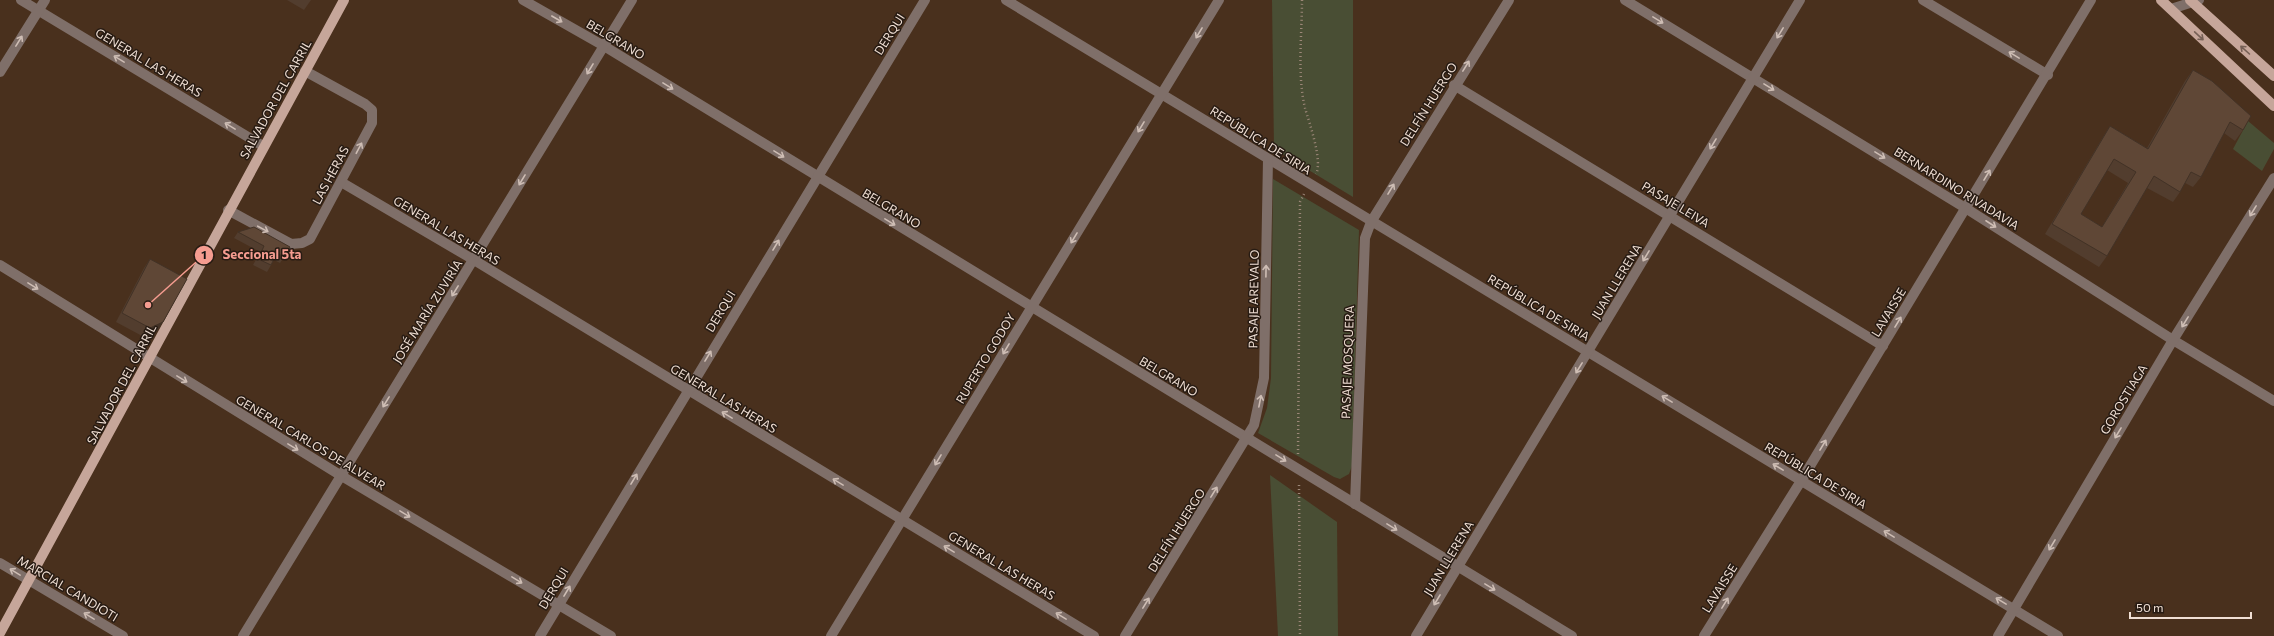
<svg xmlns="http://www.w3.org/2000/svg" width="2274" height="636" viewBox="0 0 2274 636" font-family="Commissioner,sans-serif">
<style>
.green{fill:#494e34}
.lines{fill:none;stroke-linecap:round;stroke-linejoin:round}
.path{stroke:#9c8778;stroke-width:2.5;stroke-dasharray:1 3;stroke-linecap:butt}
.minor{stroke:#7f6f69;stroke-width:10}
.major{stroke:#c6a69a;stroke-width:10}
.wall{fill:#523d2e;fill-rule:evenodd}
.shaded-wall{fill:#423226}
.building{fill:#5f4736;stroke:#423226;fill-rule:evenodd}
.oneway{stroke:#cebdb4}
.oneway2{stroke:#766056}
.labels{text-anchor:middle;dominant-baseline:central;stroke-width:3;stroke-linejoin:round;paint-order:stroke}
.street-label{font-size:12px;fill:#f0dfd4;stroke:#271b13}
.leader{fill:none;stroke:#f59c90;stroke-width:1.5}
.callout-dot{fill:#f59c90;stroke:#271b13;stroke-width:1.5}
.mark-label{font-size:12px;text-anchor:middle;font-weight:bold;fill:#111}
.callout-label{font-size:13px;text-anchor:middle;font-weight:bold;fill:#f59c90;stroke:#271b13;stroke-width:3;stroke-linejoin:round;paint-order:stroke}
</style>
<rect width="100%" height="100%" fill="#49301d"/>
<!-- green -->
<g class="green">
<polygon points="1272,0 1353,0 1353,197 1274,149"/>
<polygon points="2248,121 2274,143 2274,149 2262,171 2233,149"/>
<polygon points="1273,179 1359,230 1352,466 1349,474 1340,479 1334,477 1258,433 1267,408 1271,378"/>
<polygon points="1270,475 1337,522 1338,636 1278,636"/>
</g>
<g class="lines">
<!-- path -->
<g class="path">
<path d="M1302 0C1302 34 1297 75 1305 108 1309 122 1323 161 1316 174"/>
<polyline points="1298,454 1300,202 1304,194"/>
<polyline points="1299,485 1300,636"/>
</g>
<!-- minor -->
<g class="minor">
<polyline points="21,0 263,146"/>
<polyline points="523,0 604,46 1572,636"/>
<polyline points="1006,0 2058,636"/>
<polyline points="1625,0 1967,209 2173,340 2274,401"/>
<polyline points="1923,0 2048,75"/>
<polyline points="2171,9 2199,0"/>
<polyline points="0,72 45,0"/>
<polyline points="1454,85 1883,346"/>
<polyline points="341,182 474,260 1094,636"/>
<polyline points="228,210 291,244 302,243 310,239 372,123 372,110 365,104 305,71"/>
<polyline points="0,265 340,475 611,636"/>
<polyline points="1355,504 1365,238 1371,222 1509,0"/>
<polyline points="0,563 123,636"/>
<polyline points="243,636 632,0"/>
<polyline points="540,636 925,0"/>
<polyline points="831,636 1219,0"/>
<polyline points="1125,636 1254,425 1264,378 1268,159"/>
<polyline points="1416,636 1800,0"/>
<polyline points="1704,636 1801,481 2091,0"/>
<polyline points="1998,636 2173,340 2274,178"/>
</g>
<!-- major -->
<g class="major">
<polyline points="2161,0 2274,106"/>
<polyline points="2190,0 2274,76"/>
<polyline points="0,633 344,0"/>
</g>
</g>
<!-- wall -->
<g class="wall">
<polygon points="287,0 311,0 304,10"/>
<path d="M2193 70 2243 130 2235 141 2224 133 2201 177 2193 187 2185 183 2180 192 2173 202 2147 188 2107 256 2099 267 2045 234 2103 137 2110 126 2147 148 2185 81ZM2107 170 2128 183 2102 227 2081 214Z"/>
<polygon points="238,232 284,257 280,263 274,260 267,272 253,265 260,252 234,238"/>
<polygon points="150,259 157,331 144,337 116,322 144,268"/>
</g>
<!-- shaded-wall -->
<polygon class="shaded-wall" points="163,322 157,331 144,337 150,328"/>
<!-- building -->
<g class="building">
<path d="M2193 70 2212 81 2251 116 2243 130 2230 122 2201 177 2191 172 2180 192 2154 176 2107 256 2052 224 2110 126 2148 149ZM2114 159 2136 172 2102 227 2081 214Z"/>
<polygon points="254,227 290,247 284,257 277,253 271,265 258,259 264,246 238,232"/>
<polygon points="150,259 187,279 163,322 150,328 122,313"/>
</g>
<!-- one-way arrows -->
<defs><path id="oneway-shaft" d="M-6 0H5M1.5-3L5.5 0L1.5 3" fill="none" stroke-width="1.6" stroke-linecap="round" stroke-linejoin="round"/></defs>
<g class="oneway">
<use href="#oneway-shaft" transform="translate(557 19) rotate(30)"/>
<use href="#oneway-shaft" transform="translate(1658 20) rotate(31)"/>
<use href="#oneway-shaft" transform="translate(1199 33) rotate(121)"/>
<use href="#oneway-shaft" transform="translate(1780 33) rotate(122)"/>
<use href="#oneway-shaft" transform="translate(19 41) rotate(-58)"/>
<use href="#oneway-shaft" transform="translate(2014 55) rotate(-149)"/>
<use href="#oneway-shaft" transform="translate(119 59) rotate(-149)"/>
<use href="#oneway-shaft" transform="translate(1466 66) rotate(-58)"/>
<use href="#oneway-shaft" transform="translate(590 69) rotate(121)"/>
<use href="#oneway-shaft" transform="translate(668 86) rotate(32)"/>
<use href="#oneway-shaft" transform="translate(1769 87) rotate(32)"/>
<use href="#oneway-shaft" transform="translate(230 126) rotate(-149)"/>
<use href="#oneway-shaft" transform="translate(1141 127) rotate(121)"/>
<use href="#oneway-shaft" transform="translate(1713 144) rotate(121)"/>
<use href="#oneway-shaft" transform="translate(359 148) rotate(-62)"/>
<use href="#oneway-shaft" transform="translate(779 154) rotate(32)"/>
<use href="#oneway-shaft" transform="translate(1880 155) rotate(32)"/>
<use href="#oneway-shaft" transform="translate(1987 175) rotate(-59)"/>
<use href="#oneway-shaft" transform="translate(522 180) rotate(121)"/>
<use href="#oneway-shaft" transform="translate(1391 189) rotate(-59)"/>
<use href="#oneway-shaft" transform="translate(2253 211) rotate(122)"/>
<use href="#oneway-shaft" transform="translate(890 222) rotate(31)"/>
<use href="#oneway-shaft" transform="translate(1991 224) rotate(33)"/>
<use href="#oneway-shaft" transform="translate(263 229) rotate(28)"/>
<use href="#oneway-shaft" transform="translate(1074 238) rotate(121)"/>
<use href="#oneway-shaft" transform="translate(776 245) rotate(-59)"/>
<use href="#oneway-shaft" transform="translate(1646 256) rotate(121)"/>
<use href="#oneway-shaft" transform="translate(1266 271) rotate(-89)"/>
<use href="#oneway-shaft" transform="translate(33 286) rotate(32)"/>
<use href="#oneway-shaft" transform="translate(455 291) rotate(122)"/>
<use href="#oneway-shaft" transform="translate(1898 322) rotate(-59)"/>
<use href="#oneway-shaft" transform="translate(2185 322) rotate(122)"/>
<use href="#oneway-shaft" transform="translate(1006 349) rotate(121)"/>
<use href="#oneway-shaft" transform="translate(708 356) rotate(-59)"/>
<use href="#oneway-shaft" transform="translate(1579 368) rotate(122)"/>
<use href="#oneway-shaft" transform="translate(182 379) rotate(31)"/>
<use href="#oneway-shaft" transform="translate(1667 399) rotate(-149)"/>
<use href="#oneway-shaft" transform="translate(1260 401) rotate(-79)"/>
<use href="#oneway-shaft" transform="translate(386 402) rotate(122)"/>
<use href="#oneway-shaft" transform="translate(727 415) rotate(-149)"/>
<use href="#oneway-shaft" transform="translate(2118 433) rotate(121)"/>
<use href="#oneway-shaft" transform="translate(1823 445) rotate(-59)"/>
<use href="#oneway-shaft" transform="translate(293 447) rotate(31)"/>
<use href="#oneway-shaft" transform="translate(1281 458) rotate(32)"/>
<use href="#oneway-shaft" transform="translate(938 460) rotate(121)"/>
<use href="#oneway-shaft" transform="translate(1778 467) rotate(-149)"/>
<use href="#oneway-shaft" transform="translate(634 479) rotate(-59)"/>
<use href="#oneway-shaft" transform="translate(838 482) rotate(-149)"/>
<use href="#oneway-shaft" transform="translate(1214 492) rotate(-58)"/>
<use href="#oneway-shaft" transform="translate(405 514) rotate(31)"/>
<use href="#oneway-shaft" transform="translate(1392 527) rotate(32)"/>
<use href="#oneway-shaft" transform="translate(1889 534) rotate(-149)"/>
<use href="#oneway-shaft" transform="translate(2052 545) rotate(121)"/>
<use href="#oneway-shaft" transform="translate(949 549) rotate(-149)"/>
<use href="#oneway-shaft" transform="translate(15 572) rotate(-149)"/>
<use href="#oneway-shaft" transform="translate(517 580) rotate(31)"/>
<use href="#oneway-shaft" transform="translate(1490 587) rotate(31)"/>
<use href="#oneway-shaft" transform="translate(567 591) rotate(-59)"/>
<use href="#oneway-shaft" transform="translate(1437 600) rotate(121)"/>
<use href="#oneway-shaft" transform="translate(2001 601) rotate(-149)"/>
<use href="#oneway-shaft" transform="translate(1146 603) rotate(-58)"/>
<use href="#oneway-shaft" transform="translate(1725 603) rotate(-58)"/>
<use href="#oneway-shaft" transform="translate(89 616) rotate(-149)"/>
<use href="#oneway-shaft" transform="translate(1061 616) rotate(-149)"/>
</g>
<g class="oneway2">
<use href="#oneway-shaft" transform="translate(2199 36) rotate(43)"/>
<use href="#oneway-shaft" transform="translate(2245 50) rotate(-138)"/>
</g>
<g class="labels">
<!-- street labels -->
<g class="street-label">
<text transform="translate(889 34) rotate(-58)">DERQUI</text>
<text transform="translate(616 39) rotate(31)">BELGRANO</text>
<text transform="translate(149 62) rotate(31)">GENERAL LAS HERAS</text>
<text transform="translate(275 99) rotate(-61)">SALVADOR DEL CARRIL</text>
<text transform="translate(1428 104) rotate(-58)">DELFÍN HUERGO</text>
<text transform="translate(1261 140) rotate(32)">REPÚBLICA DE SIRIA</text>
<text transform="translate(330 175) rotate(-62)">LAS HERAS</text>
<text transform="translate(1957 188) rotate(32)">BERNARDINO RIVADAVIA</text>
<text transform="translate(1676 204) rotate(31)">PASAJE LEIVA</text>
<text transform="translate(892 208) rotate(31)">BELGRANO</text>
<text transform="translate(447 230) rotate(31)">GENERAL LAS HERAS</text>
<text transform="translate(1616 281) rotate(-59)">JUAN LLERENA</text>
<text transform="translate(1253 299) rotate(-89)">PASAJE AREVALO</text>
<text transform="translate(1539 307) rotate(31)">REPÚBLICA DE SIRIA</text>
<text transform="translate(427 311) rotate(-58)">JOSÉ MARÍA ZUVIRÍA</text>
<text transform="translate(720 311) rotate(-59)">DERQUI</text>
<text transform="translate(1888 312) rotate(-59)">LAVAISSE</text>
<text transform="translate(985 358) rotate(-59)">RUPERTO GODOY</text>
<text transform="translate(1347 362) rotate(-88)">PASAJE MOSQUERA</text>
<text transform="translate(1169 376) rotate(31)">BELGRANO</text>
<text transform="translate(121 384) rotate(-62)">SALVADOR DEL CARRIL</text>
<text transform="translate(724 398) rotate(31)">GENERAL LAS HERAS</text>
<text transform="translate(2123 399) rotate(-59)">GOROSTIAGA</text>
<text transform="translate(311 442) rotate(31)">GENERAL CARLOS DE ALVEAR</text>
<text transform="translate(1816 475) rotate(31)">REPÚBLICA DE SIRIA</text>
<text transform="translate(1176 530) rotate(-58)">DELFÍN HUERGO</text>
<text transform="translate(1448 558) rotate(-59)">JUAN LLERENA</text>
<text transform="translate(1002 565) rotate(31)">GENERAL LAS HERAS</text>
<text transform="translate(68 588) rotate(31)">MARCIAL CANDIOTI</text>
<text transform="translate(553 588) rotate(-59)">DERQUI</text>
<text transform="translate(1719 588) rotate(-58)">LAVAISSE</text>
</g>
</g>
<!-- callouts -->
<path class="leader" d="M148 305L204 255"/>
<g class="callout-dot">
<circle cx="148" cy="305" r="4"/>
<circle cx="204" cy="255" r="10"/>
</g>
<g class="mark-label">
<text x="204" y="259">1</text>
</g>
<g class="callout-label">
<text x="262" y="259">Seccional 5ta</text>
</g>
<!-- scale -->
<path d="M2130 612v6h121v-6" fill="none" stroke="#f0dfd4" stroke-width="2"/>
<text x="2136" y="612" font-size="12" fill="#f0dfd4" stroke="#271b13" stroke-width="3" paint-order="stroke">50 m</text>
</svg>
